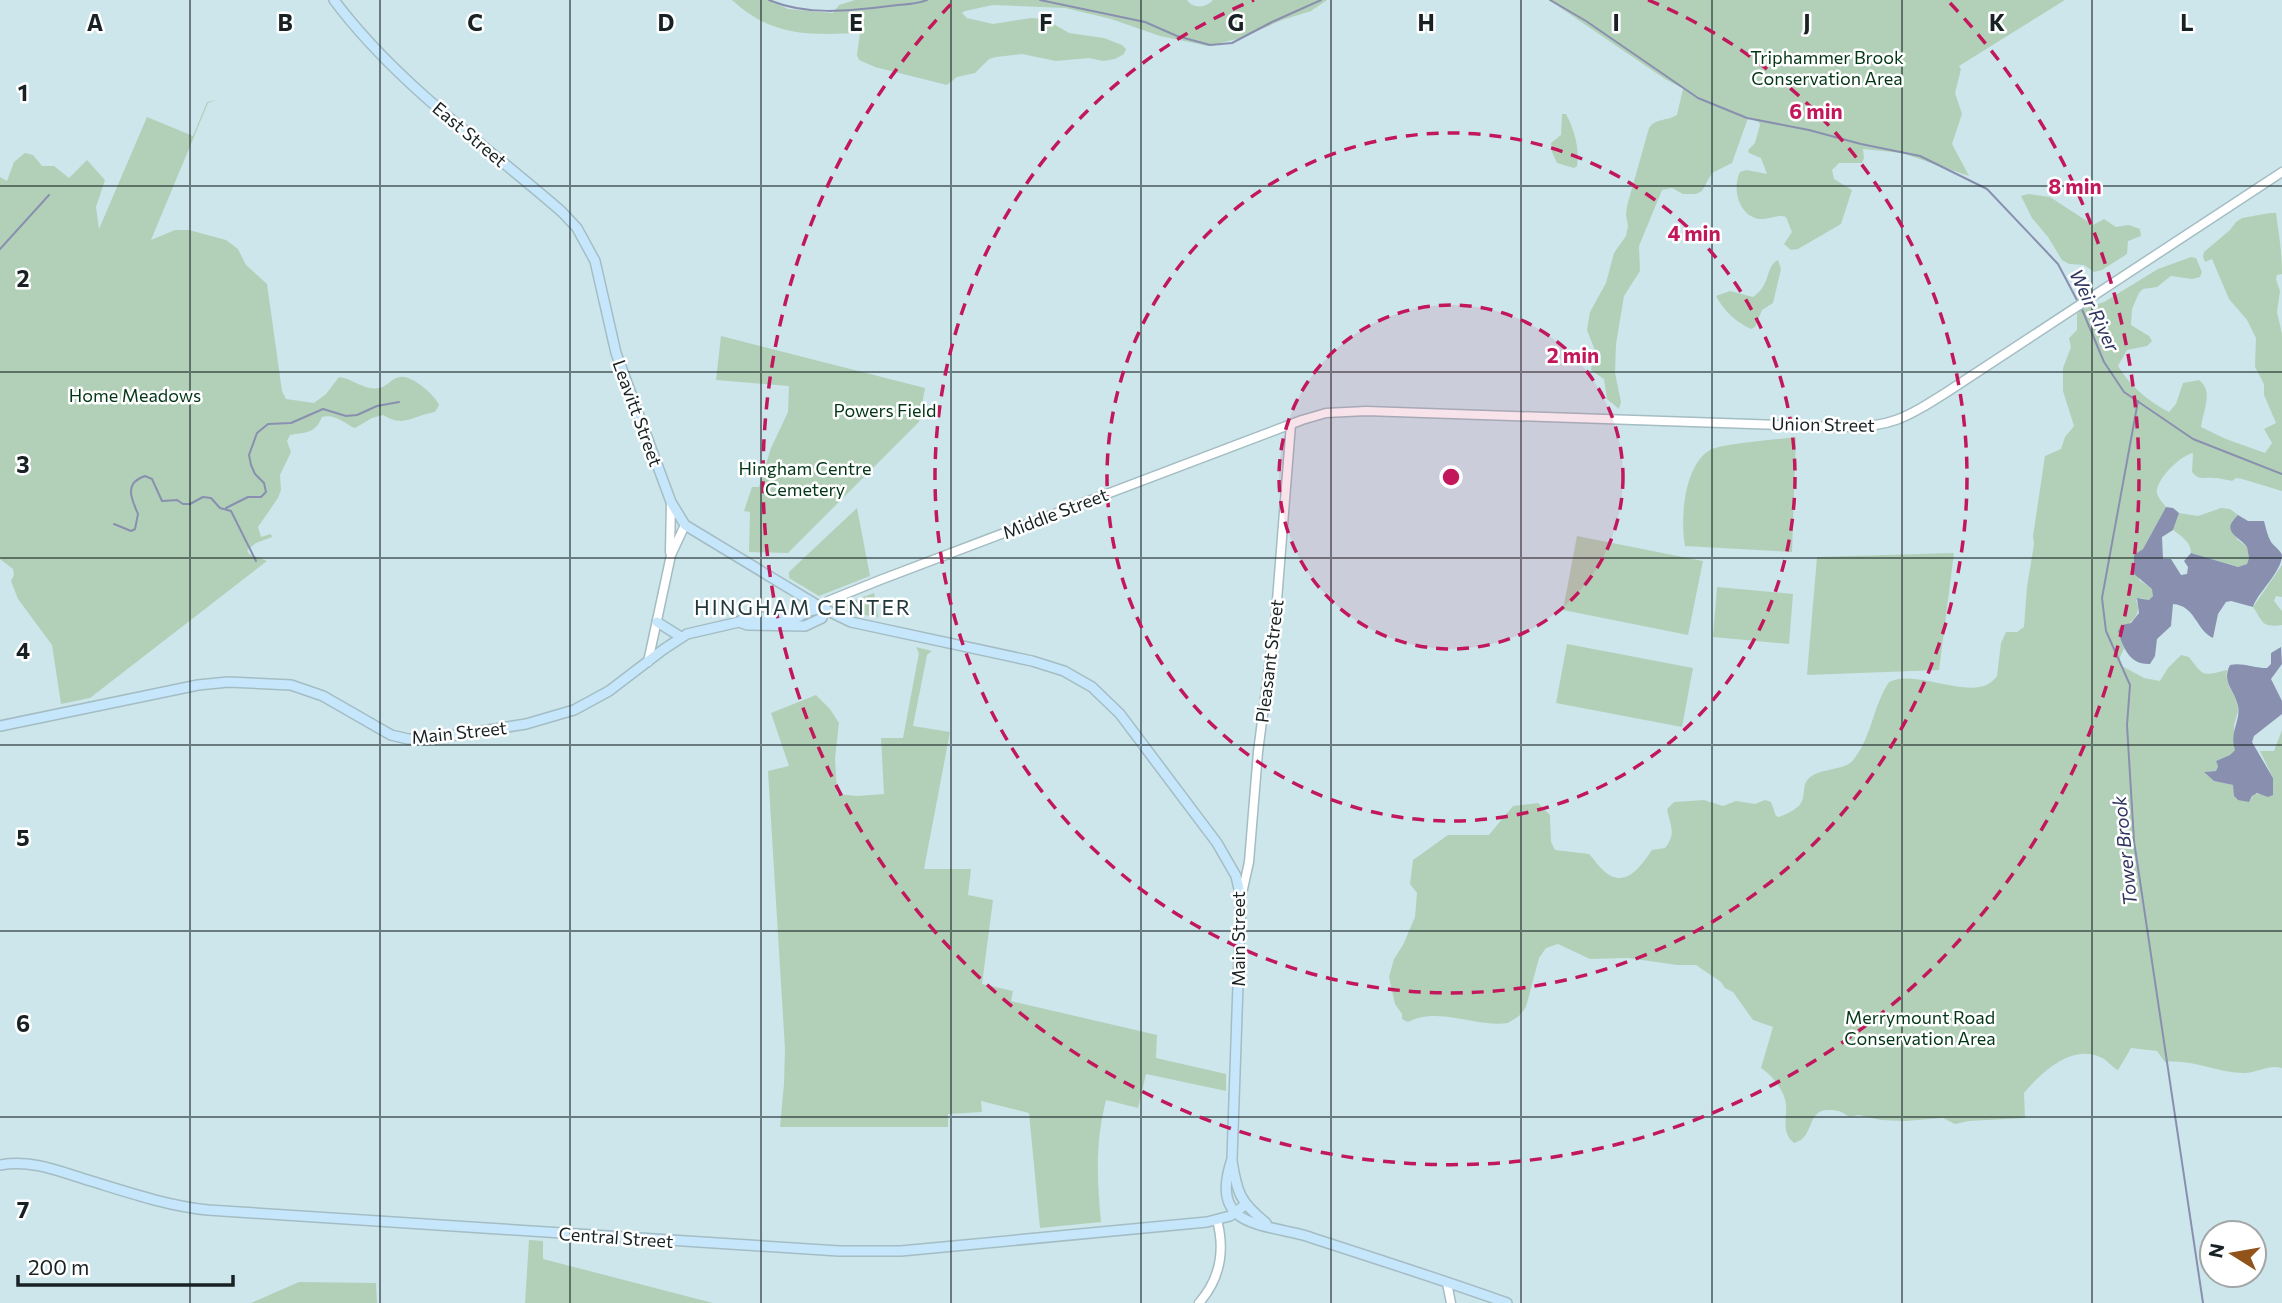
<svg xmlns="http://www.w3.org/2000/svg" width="2282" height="1303" viewBox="0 0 2282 1303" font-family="Commissioner,sans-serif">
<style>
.green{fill:#b2d0b8}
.water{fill:#8990af}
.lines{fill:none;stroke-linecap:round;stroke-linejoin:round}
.stream{stroke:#8990af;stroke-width:2}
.tertiary-casing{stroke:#a4bdc3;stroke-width:11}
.secondary-casing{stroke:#a4bdc3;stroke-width:12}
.tertiary{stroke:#fff;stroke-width:8}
.secondary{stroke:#c6e6fc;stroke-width:9}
.grid{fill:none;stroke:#182224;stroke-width:2;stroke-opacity:0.55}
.ring{fill:none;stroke:#c2185b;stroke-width:3.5;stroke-dasharray:12 9}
.labels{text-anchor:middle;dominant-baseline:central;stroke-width:5;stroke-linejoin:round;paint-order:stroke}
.park-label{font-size:18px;fill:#023617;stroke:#fff}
.street-label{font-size:18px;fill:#182224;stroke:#fff}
.water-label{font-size:19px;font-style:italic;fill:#2e3560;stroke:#fff}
.quarter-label{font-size:21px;letter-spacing:2px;fill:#22383c;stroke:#fff}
.grid-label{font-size:23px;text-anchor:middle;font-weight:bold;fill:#182224;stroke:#fff;stroke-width:5;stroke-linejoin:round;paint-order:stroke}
.centre{fill:#c2185b;stroke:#fff;stroke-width:3.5}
.ring-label{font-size:21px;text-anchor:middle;font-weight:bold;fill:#c2185b;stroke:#fff;stroke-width:5;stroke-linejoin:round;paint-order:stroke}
</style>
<rect width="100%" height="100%" fill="#cce6ec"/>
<!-- green -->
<g class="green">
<path d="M732 0H769L788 9 833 13 839 5 855 0H1187C1193 9 1206 8 1213 0H1327L1311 11 1282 20 1241 38 1208 46 1160 36 1111 19 1065 8 993 5 965 11 962 13 967 18 993 24 1031 18 1045 19 1069 33 1104 38 1122 45 1126 49 1124 54 1115 59 1103 61 1089 58 1056 61 1022 54 996 57 989 59 975 73 957 77 947 85 875 67 859 60 857 55 860 33C809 35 772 37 732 0Z"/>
<path d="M1549 0H2065L1959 66 1961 69 1955 93 1962 114 1952 144 1969 176 1902 153 1863 149 1864 158 1862 163H1839L1832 170 1834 179 1852 190 1841 224 1798 249 1791 250 1784 244 1792 232 1786 217C1778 214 1773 218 1764 219 1740 220 1731 190 1740 172L1747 170 1767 174 1761 158 1749 153 1748 150 1755 143 1760 125 1759 122 1748 118 1732 163 1712 173 1702 191 1696 194H1683L1672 188 1662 190 1639 246 1640 271 1624 296 1616 344 1615 373 1621 402 1619 409 1607 399 1604 379 1591 370 1594 348 1587 330 1590 312 1606 283 1614 253 1626 236 1628 226 1626 215 1627 206 1649 128C1656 118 1668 121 1677 115L1683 89 1701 98 1665 79Z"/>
<path d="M216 100 208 103 151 240 175 230H189L226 240 238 249 246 265 267 284 282 391 286 399 314 403 326 394 339 377C350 378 359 386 370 388 387 391 388 379 400 377 411 374 436 396 439 405L435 412C411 416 405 428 383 415L372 418 355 428C345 424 335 413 322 417 315 434 306 432 290 435L287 441 291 452 280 475 281 490 278 498 258 527 261 537 271 534 272 537 256 543 247 550 249 554 267 561 90 698 61 704 52 645 18 599 11 581 14 575 13 569 0 559V177L7 181 14 162 25 153 33 155 42 166H54L69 178 87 160 105 180 96 207 99 229 147 117 193 136 207 102Z"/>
<path d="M1562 114H1566C1574 129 1580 149 1577 166L1574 168 1557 163 1552 152 1551 143 1561 135Z"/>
<polygon points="2028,194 2050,197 2093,225 2104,219 2116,227 2129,225 2140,229 2141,236 2128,241 2127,254 2102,270 2094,272 2084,265 2069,264 2062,260 2048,237 2032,218 2021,196"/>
<path d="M2270 213H2276C2279 234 2282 253 2282 274L2277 275 2276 279 2280 291 2277 312 2282 334V491L2242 479 2236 478 2232 481C2226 480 2220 478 2214 478 2203 477 2200 481 2192 472L2193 453C2181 455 2155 480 2157 493 2158 498 2163 503 2166 507L2143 549 2138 553 2139 580 2153 589V596L2149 600 2140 598 2136 600C2143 616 2130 623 2118 631L2124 649 2120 657V665L2144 678 2160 681 2168 668 2181 655 2189 657C2204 677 2202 676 2227 670 2224 687 2238 695 2238 709 2238 714 2235 720 2234 726 2234 733 2235 742 2235 750L2230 755 2216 761 2218 765 2216 771 2204 772 2214 781 2233 785 2235 798 2249 802 2254 794H2260L2273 778 2260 751H2274L2282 730V1068C2268 1064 2258 1073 2244 1073 2217 1073 2193 1059 2165 1062L2157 1051 2131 1048 2118 1070C2111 1067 2107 1059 2100 1057 2071 1044 2041 1073 2024 1093L2025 1118 1969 1121 1955 1124 1943 1118 1905 1121 1881 1120 1859 1115 1849 1117C1842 1111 1837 1110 1828 1110 1806 1110 1815 1138 1794 1143 1781 1132 1787 1120 1786 1105 1785 1091 1772 1075 1761 1068L1773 1027 1753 1020 1733 992 1725 988 1721 982 1696 965H1677L1628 958 1590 959 1558 944 1546 948 1539 958 1526 1007 1519 1016 1508 1023C1475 1028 1440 1006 1408 1022L1402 1019V1014L1395 1004 1389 977 1394 959 1403 945 1415 917 1417 893 1410 884 1413 860 1448 835H1489L1513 806 1538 803 1550 815 1551 842 1555 850 1589 854C1594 859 1598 866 1604 871 1625 890 1641 866 1652 850L1665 848C1677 833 1670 825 1667 809L1674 802 1704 800 1723 806 1736 801 1755 804 1765 800 1771 802 1776 816 1779 817C1789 813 1801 808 1803 798 1804 793 1804 786 1806 782 1816 766 1844 773 1854 759 1872 736 1873 706 1889 682 1919 667 1977 706 1997 676L2001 643 2006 632H2017L2024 627 2027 587 2034 544 2033 536 2045 456 2061 449 2065 437 2074 426 2063 391V368L2071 347 2069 338 2077 330V314L2080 310 2104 302 2158 269 2191 257 2196 258 2202 272 2200 277 2192 279 2171 276 2157 287 2143 289 2139 293 2132 309 2131 325 2149 336 2152 341 2147 346 2127 350 2118 366C2130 386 2148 401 2169 412L2176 404 2183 383 2199 380C2214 391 2203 411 2201 427L2226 439 2265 453 2272 443 2264 429 2276 423 2264 395V384L2255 367 2256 338 2247 320 2229 299 2212 259 2205 262 2203 257 2204 252 2230 230 2236 222 2242 218Z"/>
<path d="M1778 260 1781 269 1773 303 1762 310 1755 327 1751 329C1736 322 1724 311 1716 296L1730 291 1753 297C1772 284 1764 268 1778 260Z"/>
<polygon points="721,336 925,388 919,422 788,553 749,552 750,512 744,511 752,487 759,487 771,448 788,412 789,386 716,380"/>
<path d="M1796 437 1792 552 1685 546C1680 519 1684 465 1710 450 1720 444 1781 439 1796 437Z"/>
<polygon points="857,508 870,576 819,596 789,578 789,572"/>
<path d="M2221 508 2230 509 2238 515 2232 521 2237 539 2247 547 2249 558 2247 564 2238 567 2191 553C2191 542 2181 536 2173 530L2179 513 2198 516Z"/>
<polygon points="1577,536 1703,561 1688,635 1563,610"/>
<polygon points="1954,553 1939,670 1807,675 1817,557"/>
<path d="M2282 565V597L2276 596 2274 601 2282 611V625C2261 628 2263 621 2253 607Z"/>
<polygon points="1717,587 1793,594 1789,644 1713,637"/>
<polygon points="874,593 878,617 850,613 842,609 844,604"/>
<polygon points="1567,644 1693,668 1682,727 1556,703"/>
<path d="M916 647 932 651 927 655 913 726 950 732 924 869H971L968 895 993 900 982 984 1013 991 1011 1001 1157 1035 1156 1058 1226 1074V1091L1146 1074 1138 1108 1106 1100C1095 1144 1097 1178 1101 1222L1040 1228 1029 1113 981 1101 982 1112 948 1114V1127H780L784 1084 785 1049 768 771 789 766 771 713 816 695 830 709 839 723 835 758 837 794 857 796 884 794 881 738H903L919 653Z"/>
<polygon points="529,1240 543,1241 543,1259 713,1303 525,1303"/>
<polygon points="299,1282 376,1283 377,1303 251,1303"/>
</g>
<!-- water -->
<g class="water">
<path d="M2166 507 2173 508 2179 513 2173 530 2162 537 2163 559H2171L2181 575 2187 574 2188 567 2184 561 2191 553 2238 567 2247 564 2249 558 2247 547C2238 535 2220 532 2238 515L2248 521H2264C2266 528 2267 535 2271 542 2274 546 2281 551 2282 555 2282 572 2257 593 2253 607L2231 601 2226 602 2218 614 2213 638C2195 629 2196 606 2173 604L2171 626 2157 639 2155 656 2150 664C2130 665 2123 648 2118 631L2122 625 2131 623 2139 613 2137 598 2149 600 2153 596 2152 589 2134 574V555L2143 549Z"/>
<path d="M2281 647 2282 664 2271 679 2282 701V714L2254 736 2252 742 2273 778V795L2268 797 2257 793 2252 796 2249 802 2238 800 2234 796 2233 785 2214 781 2204 772 2216 771 2218 766 2216 761 2230 755 2235 750C2229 732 2241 721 2238 706 2235 690 2221 683 2230 665 2241 662 2255 668 2267 668L2271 664V653Z"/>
</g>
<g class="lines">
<!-- stream -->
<g class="stream">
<path d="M769 0C807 16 848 11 889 6 901 4 915 5 927 0"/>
<polyline points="1040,0 1145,22 1177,36 1210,45 1232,43 1272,22 1321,0"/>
<polyline points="1550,0 1586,21 1698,98 1747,118 1809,130 1861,144 1920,156 1987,189 2058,264 2078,302"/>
<polyline points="0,249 49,195"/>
<polyline points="2081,307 2104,362 2124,392 2193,439 2282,474"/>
<polyline points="2138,401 2102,598 2106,631 2130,685 2127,725 2134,841 2203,1303"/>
<polyline points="226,508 248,497 261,497 266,492 264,483 255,474 251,465 249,455 257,433 268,424 291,423 323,409 346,416 357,415 377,406 399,402"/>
<path d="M114 524 131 531 135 529 138 514C132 500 123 483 145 476L152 479 162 501 177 500 183 504H190L203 497 211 498 220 508 231 511 256 561"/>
</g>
<!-- tertiary casing -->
<g class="tertiary-casing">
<g id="tertiary">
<polyline points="670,552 671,502"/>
<path d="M822 608 828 601 880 580 1302 420 1326 413 1366 411 1841 427C1890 428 1906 418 1947 392L2282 172"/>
<polyline points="648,662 671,555 685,525"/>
<polyline points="1241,898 1249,862 1258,752 1276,613 1291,424"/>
<polyline points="1447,1283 1451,1303"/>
<path d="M1199 1303C1220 1279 1225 1250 1217 1220"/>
</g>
</g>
<!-- secondary casing -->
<g class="secondary-casing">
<g id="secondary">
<path d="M334 0C396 83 484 144 562 212L577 228 595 261 616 353 671 502 685 525 822 608 851 622 1032 661 1064 671 1092 687 1120 714 1217 843 1236 876 1241 898 1232 1159C1226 1177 1221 1200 1237 1214 1250 1226 1285 1230 1303 1235 1371 1257 1440 1279 1507 1303"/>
<polyline points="657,622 681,637"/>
<polyline points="739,622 747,625 805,626 822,618 822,608"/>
<polyline points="0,726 198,685 228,682 291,685 323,696 391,735 408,739 430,739 526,724 574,710 609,691 664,649 687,634 739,622 746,617 796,618 809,611 822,608"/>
<path d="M1232 1161C1237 1193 1240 1202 1266 1223"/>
<path d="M0 1165C32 1159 61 1172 91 1181 130 1193 168 1206 208 1210L839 1251H901L1207 1222 1230 1216 1245 1205"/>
</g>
</g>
<!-- tertiary -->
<use href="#tertiary" class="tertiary"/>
<!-- secondary -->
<use href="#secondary" class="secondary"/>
</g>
<!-- grid -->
<path class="grid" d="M190 0V1303M380 0V1303M570 0V1303M761 0V1303M951 0V1303M1141 0V1303M1331 0V1303M1521 0V1303M1712 0V1303M1902 0V1303M2092 0V1303M0 186H2282M0 372H2282M0 558H2282M0 745H2282M0 931H2282M0 1117H2282"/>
<!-- distance rings -->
<circle cx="1451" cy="477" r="172" fill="#c2185b" fill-opacity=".12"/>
<g class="ring">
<circle cx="1451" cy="477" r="172"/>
<circle cx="1451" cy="477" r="344"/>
<path d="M1648 0A516 516 0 1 1 1254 0"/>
<path d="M1950 3A688 688 0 1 1 952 3"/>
</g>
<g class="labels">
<!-- park labels -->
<g class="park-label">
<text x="1827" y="57">Triphammer Brook<tspan x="1827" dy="21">Conservation Area</tspan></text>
<text x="135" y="395">Home Meadows</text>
<text x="885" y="410">Powers Field</text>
<text x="805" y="468">Hingham Centre<tspan x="805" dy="21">Cemetery</tspan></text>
<text x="1920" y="1017">Merrymount Road<tspan x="1920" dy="21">Conservation Area</tspan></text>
</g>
<!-- street labels -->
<g class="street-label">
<text transform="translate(470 134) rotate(40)">East Street</text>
<text transform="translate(638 413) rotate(70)">Leavitt Street</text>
<text transform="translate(1823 424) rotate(1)">Union Street</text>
<text transform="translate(1055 513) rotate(-21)">Middle Street</text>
<text transform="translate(1269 661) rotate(-83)">Pleasant Street</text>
<text transform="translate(459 732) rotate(-6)">Main Street</text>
<text transform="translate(1238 939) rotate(-90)">Main Street</text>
<text transform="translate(616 1237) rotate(4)">Central Street</text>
</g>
<!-- water labels -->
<g class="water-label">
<text transform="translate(2095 310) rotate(64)">Weir River</text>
<text transform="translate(2124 851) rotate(-96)">Tower Brook</text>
</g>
<!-- quarter labels -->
<g class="quarter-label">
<text x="803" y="606">HINGHAM CENTER</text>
</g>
</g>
<g class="grid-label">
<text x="95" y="31">A</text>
<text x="285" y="31">B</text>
<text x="475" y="31">C</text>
<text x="666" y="31">D</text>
<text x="856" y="31">E</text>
<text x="1046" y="31">F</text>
<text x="1236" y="31">G</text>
<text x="1426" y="31">H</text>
<text x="1616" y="31">I</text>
<text x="1807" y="31">J</text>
<text x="1997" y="31">K</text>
<text x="2187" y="31">L</text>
<text x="23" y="101">1</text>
<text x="23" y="287">2</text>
<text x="23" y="473">3</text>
<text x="23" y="659">4</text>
<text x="23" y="846">5</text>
<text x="23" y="1032">6</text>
<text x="23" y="1218">7</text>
</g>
<circle cx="1451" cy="477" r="10" class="centre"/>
<g class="ring-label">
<text x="1816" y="119">6 min</text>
<text x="2075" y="194">8 min</text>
<text x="1694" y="241">4 min</text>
<text x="1573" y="363">2 min</text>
</g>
<!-- north arrow -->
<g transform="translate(2233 1254) rotate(281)"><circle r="33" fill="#ffffff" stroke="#a3a7a7" stroke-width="2"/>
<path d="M0-5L12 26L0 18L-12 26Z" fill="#915319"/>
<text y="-10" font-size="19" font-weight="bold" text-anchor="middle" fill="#182224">N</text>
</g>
<!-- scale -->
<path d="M18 1275v10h215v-10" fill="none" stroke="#182224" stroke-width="3.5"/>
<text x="28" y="1275" font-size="21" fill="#182224" stroke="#ffffff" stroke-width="5" paint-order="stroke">200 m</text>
</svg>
